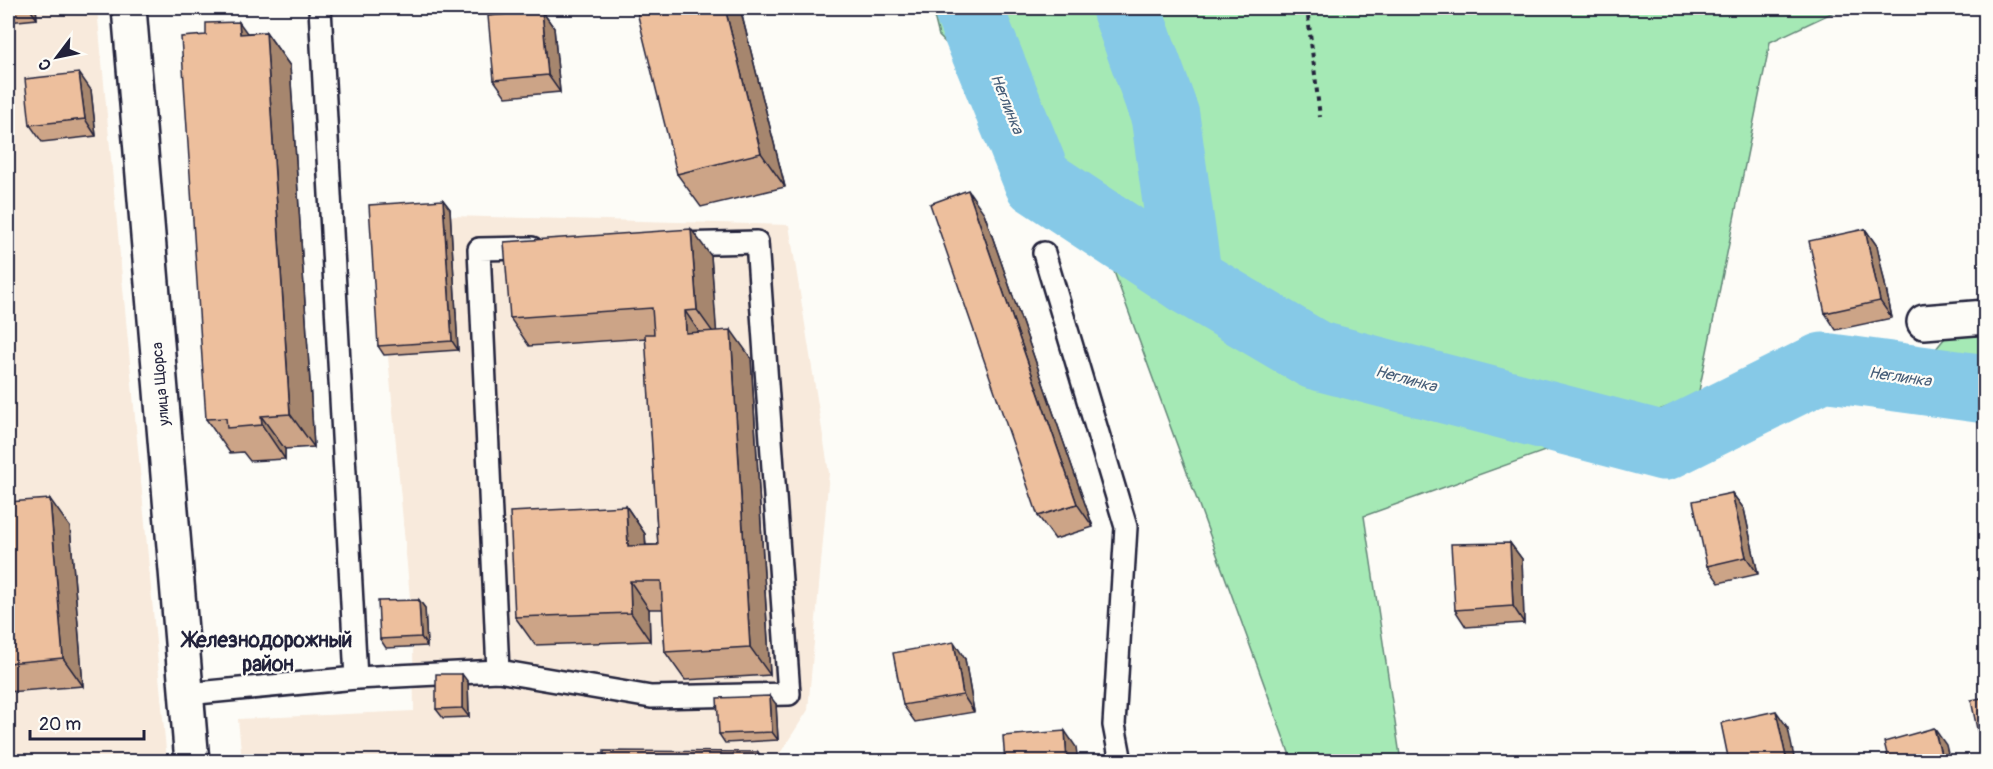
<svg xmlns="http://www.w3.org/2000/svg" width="1993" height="769" viewBox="0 0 1993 769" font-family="Pangolin,sans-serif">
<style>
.built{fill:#f8eadc}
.green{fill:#a5e9b5;stroke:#648678;stroke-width:1.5}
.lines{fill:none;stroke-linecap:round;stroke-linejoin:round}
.river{stroke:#86c9e7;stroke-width:69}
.service-casing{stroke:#22223b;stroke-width:26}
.minor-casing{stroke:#22223b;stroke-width:38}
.path{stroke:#22223b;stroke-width:4;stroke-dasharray:4.5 4.5;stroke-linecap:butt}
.service{stroke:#fdfcf7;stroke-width:21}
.minor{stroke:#fdfcf7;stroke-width:33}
.wall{fill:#cca487;stroke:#22223b;stroke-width:1.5}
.shaded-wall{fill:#a6866e;stroke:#22223b;stroke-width:1.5}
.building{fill:#edbf9d;stroke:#22223b;stroke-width:1.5}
.labels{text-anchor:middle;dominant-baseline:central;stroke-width:4.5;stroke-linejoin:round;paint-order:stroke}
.street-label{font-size:15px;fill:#22223b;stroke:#fdfcf7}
.water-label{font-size:16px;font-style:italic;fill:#455c77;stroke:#fdfcf7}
.district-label{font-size:21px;font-weight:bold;fill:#22223b;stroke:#fdfcf7}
</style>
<rect width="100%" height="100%" fill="#fdfcf7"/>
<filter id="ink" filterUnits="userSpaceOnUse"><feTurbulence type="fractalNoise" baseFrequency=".0167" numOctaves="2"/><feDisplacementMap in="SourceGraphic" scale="12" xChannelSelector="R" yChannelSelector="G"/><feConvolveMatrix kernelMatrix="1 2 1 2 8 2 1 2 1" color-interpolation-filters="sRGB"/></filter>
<g filter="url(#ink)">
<!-- built -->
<g class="built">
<polygon points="8,8 97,8 167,761 8,761"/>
<polygon points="375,214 789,225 829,473 808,710 775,761 242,761 238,719 414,711 413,647 386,648 385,610 411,609"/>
</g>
<!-- green -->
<g class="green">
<polygon points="932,8 1842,8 1770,42 1698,396 1364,516 1401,762 1292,761 1080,178 939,36"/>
<polygon points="1985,328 1985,374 1950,377 1935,350 1949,333"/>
</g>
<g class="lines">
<!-- river -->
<g class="river">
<polyline points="968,8 1038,181 1188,280 1315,355 1664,446 1823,367 1986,389"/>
<polyline points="1126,8 1165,116 1188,280"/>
</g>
<!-- service casing -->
<g class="service-casing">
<g id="service">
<polyline points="320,8 356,678"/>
<polyline points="1044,253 1126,527 1114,725 1121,762"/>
<polyline points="498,671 479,249 532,248"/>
<polyline points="187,694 356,678 498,671 651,697 789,694 757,242 674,244"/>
</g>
</g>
<!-- minor casing -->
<g class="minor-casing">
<g id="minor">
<polyline points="129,8 192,762"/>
<polyline points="1924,322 1986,317"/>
</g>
</g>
<!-- path -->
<polyline class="path" points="1307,8 1320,117"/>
<!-- service -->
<use href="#service" class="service"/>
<!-- minor -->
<use href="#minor" class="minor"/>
</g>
<!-- wall -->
<g class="wall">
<polygon points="8,8 36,8 37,19 8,22"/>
<polygon points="740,8 785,187 701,207 677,174"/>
<polygon points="542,11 554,28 560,92 506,97 494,80"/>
<polygon points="266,32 290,66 314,447 285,449 285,459 250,461 243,452 230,453 206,419 247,33"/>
<polygon points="91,90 96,136 42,142 30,125"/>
<polygon points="443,200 450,209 458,350 384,355 378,346"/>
<polygon points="984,213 1093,527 1055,539 1038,516"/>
<polygon points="1865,229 1877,246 1892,318 1836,330 1825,313"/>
<polygon points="711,256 716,331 751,358 770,675 685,680 665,652 663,609 649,609 650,641 535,645 515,617 626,506 645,534 646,545 658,545 646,338 529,346 510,318"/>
<polygon points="1732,493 1744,509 1758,574 1719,583 1707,566"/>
<polygon points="8,502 70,527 83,686 8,692"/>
<polygon points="1510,543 1522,559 1524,623 1466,627 1455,610"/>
<polygon points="419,600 425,608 427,646 386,648 380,639"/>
<polygon points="965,659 974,712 915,722 903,705"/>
<polygon points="468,682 469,717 443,718 436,709"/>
<polygon points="776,704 778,740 725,743 719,734"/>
</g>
<!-- shaded-wall -->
<g class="shaded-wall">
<polygon points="29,8 36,8 37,19"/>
<polygon points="725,8 740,8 785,187 761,153"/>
<polygon points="542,11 554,28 560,92 548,75"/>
<polygon points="239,22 263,55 240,34"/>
<polygon points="266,32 290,66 314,447 290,414"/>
<polygon points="79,73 91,90 96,136 85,119"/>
<polygon points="968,190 984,213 1093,527 1077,504"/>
<polygon points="443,200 450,209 458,350 452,341"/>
<polygon points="691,229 711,256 717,338 697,310"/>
<polygon points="1865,229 1877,246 1892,318 1880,301"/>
<polygon points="685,311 704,339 686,333"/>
<polygon points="731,330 751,358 770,675 750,647"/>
<polygon points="261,416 285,449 285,459 262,425"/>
<polygon points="1732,493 1744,509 1758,574 1746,557"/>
<polygon points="50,499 70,527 83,686 63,658"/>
<polygon points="626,506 645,534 647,574 628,546"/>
<polygon points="1510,543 1522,559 1524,623 1513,606"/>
<polygon points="630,581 649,609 650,641 631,613"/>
<polygon points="419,600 425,608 427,646 421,637"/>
<polygon points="954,642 965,659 974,712 963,695"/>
<polygon points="462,674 468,682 469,717 462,708"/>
<polygon points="770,696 776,704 778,740 772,732"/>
<polygon points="1776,711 1788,728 1795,762 1787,762"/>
<polygon points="1934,728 1946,745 1950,762 1943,762"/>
<polygon points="1065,731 1076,747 1078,762 1067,762"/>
<polygon points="758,752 765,762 758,762"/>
</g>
<!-- building -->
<g class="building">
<polygon points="636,8 725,8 761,153 677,174"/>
<polygon points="542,11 548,75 494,80 488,16"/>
<polygon points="239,22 240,34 266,32 290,414 261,416 262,425 227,428 226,418 206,419 181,37 206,35 206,23"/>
<polygon points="79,73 85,119 30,125 25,79"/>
<polygon points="968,190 1077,504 1038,516 930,204"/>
<polygon points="443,200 452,341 378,346 369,205"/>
<polygon points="691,229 697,310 685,311 686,333 731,330 750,647 665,652 661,581 630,581 631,613 515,617 510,512 626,506 628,546 658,545 645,334 654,334 652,308 510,318 504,242"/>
<polygon points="1865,229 1880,301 1825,313 1809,241"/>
<polygon points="1732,493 1746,557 1707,566 1693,501"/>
<polygon points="50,499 63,658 8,663 8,502"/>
<polygon points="1510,543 1513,606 1455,610 1451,544"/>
<polygon points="419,600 421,637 380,639 378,601"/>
<polygon points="954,642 963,695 903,705 893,653"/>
<polygon points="436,674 462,674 462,708 436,709"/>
<polygon points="770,696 772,732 719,734 717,698"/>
<polygon points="1986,697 1986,757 1983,758 1971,700"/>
<polygon points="1776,711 1787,762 1729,762 1721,723"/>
<polygon points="1934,728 1943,762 1889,762 1884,742"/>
<polygon points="1065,731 1067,762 1005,762 1003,736"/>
<polygon points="604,751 758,752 758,762 604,762"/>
<polygon points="1632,758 1633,762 1617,762"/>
<polygon points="132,759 133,762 98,762"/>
</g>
</g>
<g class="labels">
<!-- street labels -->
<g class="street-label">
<text transform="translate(161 384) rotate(-95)">улица Щорса</text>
</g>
<!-- water labels -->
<g class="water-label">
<text transform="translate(1007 104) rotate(68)">Неглинка</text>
<text transform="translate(1900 377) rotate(8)">Неглинка</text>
<text transform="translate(1406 379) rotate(15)">Неглинка</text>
</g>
<!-- district labels -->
<g class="district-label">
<text x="268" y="640">Железнодорожный<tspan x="268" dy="24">район</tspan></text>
</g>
</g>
<!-- margin -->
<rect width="1993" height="769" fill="none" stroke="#fdfcf7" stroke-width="30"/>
<rect x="15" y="15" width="1963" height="739" fill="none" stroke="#22223b" stroke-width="2" filter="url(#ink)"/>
<!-- north arrow -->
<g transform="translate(57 57) rotate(238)" stroke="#fdfcf7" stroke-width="4.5" paint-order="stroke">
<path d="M0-4.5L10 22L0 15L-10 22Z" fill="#22223b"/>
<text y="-9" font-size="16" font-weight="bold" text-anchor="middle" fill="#22223b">С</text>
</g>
<!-- scale -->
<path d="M30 730v9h114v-9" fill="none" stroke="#22223b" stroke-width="3"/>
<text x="39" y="730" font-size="18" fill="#22223b" stroke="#fdfcf7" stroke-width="4.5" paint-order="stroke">20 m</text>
</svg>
